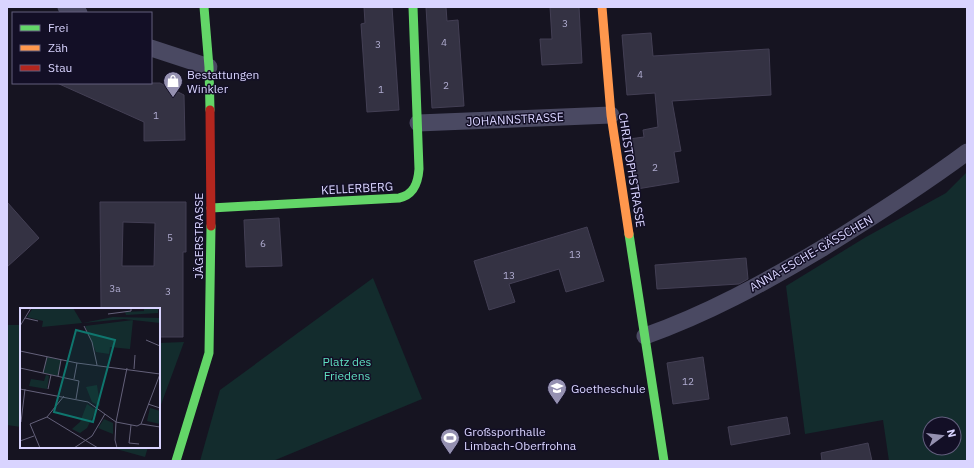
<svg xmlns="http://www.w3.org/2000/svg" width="974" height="468" viewBox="0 0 974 468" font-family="'IBM Plex Sans',sans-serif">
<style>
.green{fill:#132c2d;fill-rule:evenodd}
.building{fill:#343243;stroke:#433f54;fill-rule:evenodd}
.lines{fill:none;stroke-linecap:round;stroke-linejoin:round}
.street{stroke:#4a4962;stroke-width:17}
.fast{stroke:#63d668;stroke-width:9}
.slow{stroke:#ff974d;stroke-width:9}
.jam{stroke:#b3261e;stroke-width:9}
.labels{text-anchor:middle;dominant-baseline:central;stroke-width:3;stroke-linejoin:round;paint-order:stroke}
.number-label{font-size:10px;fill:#b0acd0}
.poi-label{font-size:12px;fill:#d9d4ff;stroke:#130f26;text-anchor:start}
.street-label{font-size:12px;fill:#d9d4ff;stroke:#130f26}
.park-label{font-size:12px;fill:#5fe0c0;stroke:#130f26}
.inset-road{fill:none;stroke:#64617a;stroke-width:1}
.view{fill:#0f766e;fill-opacity:0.15;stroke:#0f766e;stroke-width:2}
.inset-edge{fill:none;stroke:#d9d4ff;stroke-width:2}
</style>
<rect width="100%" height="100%" fill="#161421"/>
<!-- green -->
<g class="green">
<path d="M967 172V461H889L883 420 805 434 786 286 866 237 946 193ZM930 424H954V448H930Z"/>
<polygon points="373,278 422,399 273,461 200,461 220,390"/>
<polygon points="7,325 21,325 21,427 7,425"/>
<polygon points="184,342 159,410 159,343"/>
<polygon points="109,447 148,447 145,457"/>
</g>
<!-- building -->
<g class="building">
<polygon points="364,7 392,7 399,110 367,112 361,24 365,23"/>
<polygon points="426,7 446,7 447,21 458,20 464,106 432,108"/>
<polygon points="550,7 579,7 582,63 542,65 540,39 552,39"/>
<polygon points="651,33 653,56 769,49 771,95 672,101 681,151 674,152 679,182 637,189 629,139 644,137 643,130 658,127 655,93 627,95 622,35"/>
<polygon points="57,83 160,83 184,95 185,140 144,141 144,122"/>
<polygon points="7,202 39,238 7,267"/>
<path d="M100 202H186V252H183V337H159V309H101ZM123 222 155 223 154 266H122Z"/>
<polygon points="279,218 282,266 246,267 244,220"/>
<polygon points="587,227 604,281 566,292 559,269 509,284 515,302 489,310 474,261"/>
<polygon points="746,258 748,279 739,284 657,289 655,265"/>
<polygon points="703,357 709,399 673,404 667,363"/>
<polygon points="787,417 790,434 731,445 728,427"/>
<polygon points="868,443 872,461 822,461 821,453"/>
</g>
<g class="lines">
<!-- street -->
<g class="street">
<polyline points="66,7 79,13"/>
<polyline points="151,48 209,67"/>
<polyline points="418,123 611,115"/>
<path d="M645 336C707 314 764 283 821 249 871 218 920 187 967 152"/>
</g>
<!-- fast -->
<g class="fast">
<polyline points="204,7 209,67 210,110"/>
<path d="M211 208 399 198C414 195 418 183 419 169L413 7"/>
<polyline points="629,234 664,461"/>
<polyline points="176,461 209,353 211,226"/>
</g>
<!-- slow -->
<polyline class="slow" points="602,7 611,115 629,234"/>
<!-- jam -->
<polyline class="jam" points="210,110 211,226"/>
</g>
<!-- icons -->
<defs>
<g id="shop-pin" transform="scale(1)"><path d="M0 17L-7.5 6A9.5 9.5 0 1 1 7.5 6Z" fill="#9591b1" stroke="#130f26"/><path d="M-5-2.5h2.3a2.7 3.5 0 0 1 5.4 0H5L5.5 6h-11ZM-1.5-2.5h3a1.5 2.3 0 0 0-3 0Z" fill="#fff"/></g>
<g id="school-pin" transform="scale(1)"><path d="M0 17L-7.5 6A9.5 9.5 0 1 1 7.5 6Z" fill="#9591b1" stroke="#130f26"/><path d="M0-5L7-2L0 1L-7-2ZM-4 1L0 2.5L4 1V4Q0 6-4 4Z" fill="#fff"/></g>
<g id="stadium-pin" transform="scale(1)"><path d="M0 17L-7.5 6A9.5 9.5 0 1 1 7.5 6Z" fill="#9591b1" stroke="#130f26"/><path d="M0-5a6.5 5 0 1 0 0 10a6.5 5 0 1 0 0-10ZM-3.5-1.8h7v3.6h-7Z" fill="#fff"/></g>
</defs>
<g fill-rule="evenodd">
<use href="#shop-pin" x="173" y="81"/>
<use href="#school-pin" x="557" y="388"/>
<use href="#stadium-pin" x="450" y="438"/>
</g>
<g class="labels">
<!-- number labels -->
<g class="number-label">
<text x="565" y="23">3</text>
<text x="444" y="42">4</text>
<text x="378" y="44">3</text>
<text x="640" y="74">4</text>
<text x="446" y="85">2</text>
<text x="381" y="89">1</text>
<text x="156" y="115">1</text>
<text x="655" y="167">2</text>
<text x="170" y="237">5</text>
<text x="263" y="243">6</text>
<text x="575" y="254">13</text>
<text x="509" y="275">13</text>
<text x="115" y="288">3a</text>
<text x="168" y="291">3</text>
<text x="688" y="381">12</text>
</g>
<!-- poi labels -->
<g class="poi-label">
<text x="187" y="74">Bestattungen<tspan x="187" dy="14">Winkler</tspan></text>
<text x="571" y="388">Goetheschule</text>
<text x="464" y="431">Großsporthalle<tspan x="464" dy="14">Limbach-Oberfrohna</tspan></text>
</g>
<!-- street labels -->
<g class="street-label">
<text transform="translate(515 119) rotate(-3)">JOHANNSTRASSE</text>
<text transform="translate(632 170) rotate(81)">CHRISTOPHSTRASSE</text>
<text transform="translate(357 188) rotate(-3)">KELLERBERG</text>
<text transform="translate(198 236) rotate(-90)">JÄGERSTRASSE</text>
<text transform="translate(811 253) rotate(-30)">ANNA-ESCHE-GÄSSCHEN</text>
</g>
<!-- park labels -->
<g class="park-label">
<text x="347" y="361">Platz des<tspan x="347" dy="14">Friedens</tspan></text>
</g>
</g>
<!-- overview -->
<g transform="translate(20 308)">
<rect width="140" height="140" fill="#161421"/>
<path d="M13 0H53L62 15 22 19 23 13 7 9ZM124 0H138V5L106 7 105 4 124 3ZM93 9 140 10V15L104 11 63 15ZM113 12 110 41 90 39 89 46 76 44 65 18ZM27 49 41 52 38 68 23 65ZM26 67 29 68 27 81 9 78 11 71 24 73ZM77 77 80 97 79 98 72 94 66 79ZM67 96 76 102 67 120 60 125 52 121 60 114ZM130 100 140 103V116L127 113ZM84 111 93 115V126L78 120Z" fill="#132c2d"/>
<path class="inset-road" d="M88 6 111 3V0M5 10 18 13M0 18 11 0M64 18 72 34 77 57M126 32 140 38M0 43 57 55 140 66M0 60 59 73 56 91M114 61 115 47M23 65 27 49M38 68 41 52M54 71 57 55M0 81 68 94 96 114 117 118 121 116 140 66M28 81 31 67M128 96 140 100M27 109 78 140M1 114 5 81M10 116 27 109 44 88M10 116 20 140M121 116 140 119M111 117 109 135 119 136M0 133 14 128M54 140 72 128 85 106M97 140 95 132 96 114 107 60"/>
<path class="view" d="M56 22 95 32 73 114 34 104Z"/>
<rect width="140" height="140" class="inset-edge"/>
</g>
<!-- border -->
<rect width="974" height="468" fill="none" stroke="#d9d4ff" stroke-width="16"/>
<!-- legend -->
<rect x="12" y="12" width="140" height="72" fill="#130f26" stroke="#625e7d"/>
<rect x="20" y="25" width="20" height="6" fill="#63d668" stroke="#625e7d"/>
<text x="48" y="32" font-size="12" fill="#d9d4ff">Frei</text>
<rect x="20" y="45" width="20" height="6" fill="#ff974d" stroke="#625e7d"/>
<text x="48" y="52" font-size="12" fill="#d9d4ff">Zäh</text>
<rect x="20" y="65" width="20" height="6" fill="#b3261e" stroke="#625e7d"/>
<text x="48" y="72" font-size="12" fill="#d9d4ff">Stau</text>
<!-- north arrow -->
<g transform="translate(942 436) rotate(75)"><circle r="19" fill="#130f26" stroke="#625e7d"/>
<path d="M0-3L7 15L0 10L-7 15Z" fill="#9591b1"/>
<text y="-6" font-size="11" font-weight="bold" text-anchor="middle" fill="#d9d4ff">N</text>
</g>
</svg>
